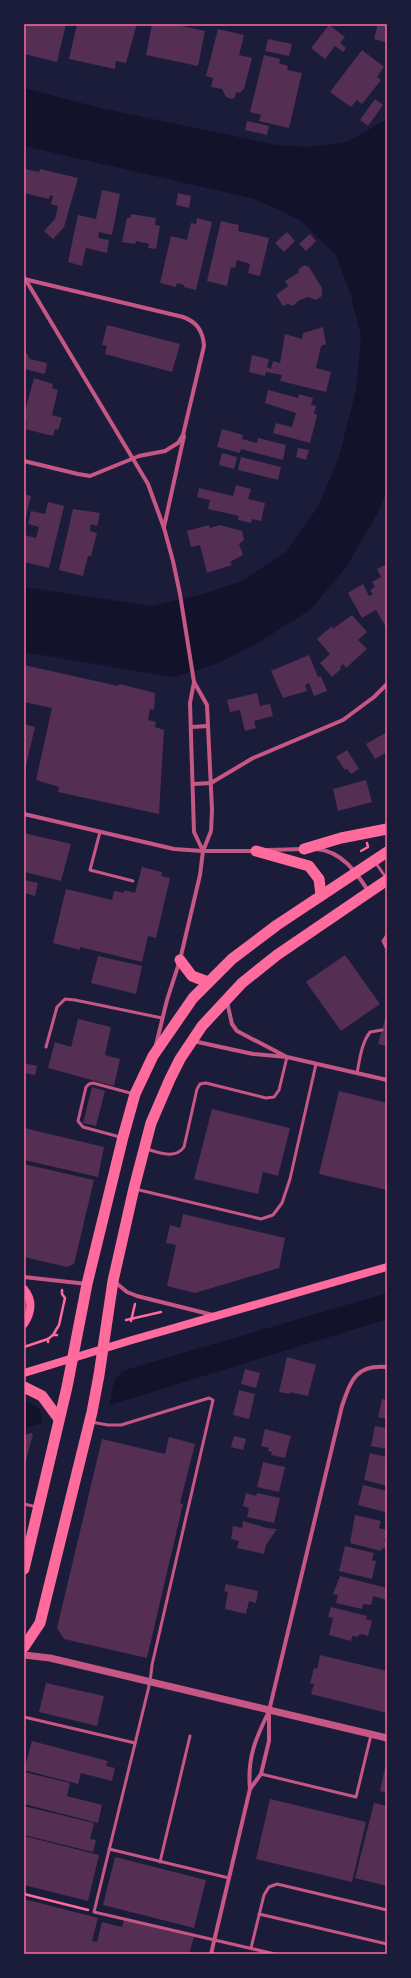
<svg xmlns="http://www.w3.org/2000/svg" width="411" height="1978" viewBox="0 0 411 1978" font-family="'Roboto Condensed',sans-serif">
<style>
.water{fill:#12122b}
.pier{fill:#1b1b3a}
.building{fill:#542f53}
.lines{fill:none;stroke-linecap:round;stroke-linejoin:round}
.path{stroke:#ff6b9d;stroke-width:2.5}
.service{stroke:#c65784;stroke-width:3}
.minor{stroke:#c65784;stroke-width:4}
.tertiary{stroke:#c65784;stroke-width:7}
.secondary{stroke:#ff6b9d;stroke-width:8}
.trunk{stroke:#ff6b9d;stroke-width:11}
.neatline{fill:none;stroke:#ff6b9d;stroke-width:1.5}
</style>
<rect width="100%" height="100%" fill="#1b1b3a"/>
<!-- water -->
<g class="water">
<polygon points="24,88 100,108 276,145 310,147 347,142 387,119 387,490 377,514 347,566 310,610 259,642 219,663 173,677 24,652 24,587 151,606 200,595 242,581 286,552 319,505 339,457 356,390 361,336 351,296 336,255 300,220 255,199 24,146"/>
<polygon points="387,1293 387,1319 110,1405 24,1428 24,1400"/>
</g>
<!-- pier -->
<polygon class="pier" points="125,1369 114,1381 109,1407 40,1425 42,1419 40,1410 36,1406 24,1401 24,1398"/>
<!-- building -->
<g class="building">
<polygon points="27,24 66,24 57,62 24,54 24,35"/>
<polygon points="77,24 137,24 126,63 116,61 115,69 69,59"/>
<polygon points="152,24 173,24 205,31 198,66 146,55"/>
<polygon points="378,24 387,24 387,40 385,42 374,39"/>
<polygon points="329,25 345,37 340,43 346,48 343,52 335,46 325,59 311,48"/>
<polygon points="218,29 244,35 239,55 252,58 244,89 239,93 236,92 235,97 232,99 226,97 222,89 211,87 213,78 206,76"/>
<polygon points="268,39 292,44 289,56 265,51"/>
<polygon points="362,50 384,67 377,77 381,80 362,104 357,100 351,107 330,92"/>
<polygon points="264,55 280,59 279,63 288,66 287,70 302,73 289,128 259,121 261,115 250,112"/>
<polygon points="375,99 383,105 368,126 360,120"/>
<polygon points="247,121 269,126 267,135 245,130"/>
<polygon points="25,169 39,172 40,169 78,178 64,227 53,239 44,231 55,219 58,206 51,204 53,196 50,195 49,199 24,193"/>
<polygon points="102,190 120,194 112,235 99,232 98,238 109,240 107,253 86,248 82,266 68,262 78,215 96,219"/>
<polygon points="178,193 191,196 189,208 176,205"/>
<polygon points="131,214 156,218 155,225 160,226 156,249 148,248 149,244 136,241 135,244 122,242 127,218 130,218"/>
<polygon points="197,218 212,222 196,290 184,287 184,285 177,283 176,287 160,283 171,236 187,240 191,223 196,224"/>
<polygon points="221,221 239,225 238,231 269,238 260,276 248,273 250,264 237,260 235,268 231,267 227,286 207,281"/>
<polygon points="287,232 295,241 284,252 275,243"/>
<polygon points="310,234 316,241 306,251 299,244"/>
<polygon points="304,265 309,267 322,288 322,296 316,300 308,297 298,301 293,306 288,304 283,306 276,295 288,286 285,281 298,273 299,269"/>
<polygon points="107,325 180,344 172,372 105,354 107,346 102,345"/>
<polygon points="323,327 326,344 321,346 316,368 331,372 326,392 280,381 282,375 266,372 265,376 249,372 252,355 269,359 267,367 271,369 273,361 280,363 285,334 302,339 303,333"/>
<polygon points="24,349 30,359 47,363 45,374 24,369"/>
<polygon points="34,378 53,384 52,388 58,390 52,415 62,418 58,430 55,429 53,436 25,429 27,422 24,421 24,415"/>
<polygon points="268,390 298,398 299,394 313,398 311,405 316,406 314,414 317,415 310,443 273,433 276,423 292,427 296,413 265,403"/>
<polygon points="222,429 243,435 242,439 257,443 258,438 286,445 283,460 241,449 240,453 217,447"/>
<polygon points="298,448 309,450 306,460 296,457"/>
<polygon points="222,453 237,457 234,469 219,465"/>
<polygon points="241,457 281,467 278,480 238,470"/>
<polygon points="236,485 251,489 248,499 265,503 261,521 252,519 251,523 238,520 239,516 208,509 210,500 197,497 199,488 233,496"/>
<polygon points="24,494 31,496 25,521 24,521"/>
<polygon points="48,502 64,506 49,568 24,562 25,535 36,538 39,527 28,524 31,511 45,514"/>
<polygon points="73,509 100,513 97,526 91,524 90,531 97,533 91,556 88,556 83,576 59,570"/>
<polygon points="209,525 210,528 220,525 242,531 244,540 239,544 243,555 230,562 232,565 207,573 200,545 191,547 187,531"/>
<polygon points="387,564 387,627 386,627 376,610 362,618 348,593 363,584 369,596 373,594 370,590 375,587 372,582 381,577 377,569"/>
<polygon points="352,615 367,632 358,640 367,649 346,668 343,664 340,667 341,669 332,677 320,663 330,654 317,639 332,626 333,629"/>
<polygon points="309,655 318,677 321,676 327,691 314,696 309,683 305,685 307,691 283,698 271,671"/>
<polygon points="24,665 118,686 120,684 155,693 154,710 150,709 148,720 156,722 155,727 164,730 159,814 58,792 59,787 36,780 52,708 24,702"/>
<polygon points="257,693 260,706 270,704 273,716 254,721 256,728 245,731 240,710 230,712 227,700"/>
<polygon points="24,724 35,727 25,770 24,770"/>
<polygon points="387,732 387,752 375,759 366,744"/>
<polygon points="347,750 359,769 351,774 347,769 345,770 336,757"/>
<polygon points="366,780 372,802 338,811 333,789"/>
<polygon points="24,833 71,844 61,881 24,872"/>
<polygon points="142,867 162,872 161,876 170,878 156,938 148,936 142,962 80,947 80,950 53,943 66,889 112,900 114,891 124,893 124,890 135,893"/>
<polygon points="24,880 38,883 35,896 24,893"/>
<polygon points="345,955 380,1004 341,1031 306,982"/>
<polygon points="98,956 142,966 136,994 91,983"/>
<polygon points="387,1012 387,1046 378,1044"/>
<polygon points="78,1019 111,1027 105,1055 120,1059 114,1086 48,1068 55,1042 71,1047"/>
<polygon points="24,1063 37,1066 35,1075 24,1073"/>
<polygon points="92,1087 105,1091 96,1126 83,1123"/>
<polygon points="339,1091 387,1103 387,1190 319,1174"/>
<polygon points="212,1109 290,1128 278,1176 263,1172 258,1194 194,1179"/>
<polygon points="24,1128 104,1147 98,1177 24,1160"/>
<polygon points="24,1164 94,1180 74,1264 67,1267 24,1257"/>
<polygon points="183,1214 285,1238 279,1268 195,1293 167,1286 176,1245 166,1243 170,1225 180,1228"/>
<polygon points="287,1357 316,1365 308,1396 290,1392 290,1394 279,1392"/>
<polygon points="245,1369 260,1373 256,1388 241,1384"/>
<polygon points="239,1390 255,1394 249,1419 233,1415"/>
<polygon points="382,1399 387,1400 387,1419 378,1417"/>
<polygon points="375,1426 387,1428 387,1449 371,1446"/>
<polygon points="265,1429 291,1436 285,1458 271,1455 272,1452 268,1451 269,1448 261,1446"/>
<polygon points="31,1433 33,1434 24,1468 24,1435"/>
<polygon points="234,1436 246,1439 243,1450 231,1447"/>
<polygon points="169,1437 195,1444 180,1503 183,1504 147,1658 64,1639 57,1628 102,1439 165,1454"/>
<polygon points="370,1453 387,1457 387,1486 364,1480"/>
<polygon points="263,1462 285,1467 279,1492 257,1487"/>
<polygon points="363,1485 387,1491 385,1512 358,1505"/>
<polygon points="246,1493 256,1496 257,1493 280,1498 274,1523 247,1517 249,1508 243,1506"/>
<polygon points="355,1515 381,1521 379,1528 387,1530 387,1539 385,1539 384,1541 387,1542 387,1549 382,1548 381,1551 350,1543"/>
<polygon points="243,1521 267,1528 277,1529 266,1545 264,1554 237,1548 239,1541 231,1539 233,1526 242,1528"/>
<polygon points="345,1546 374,1553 372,1560 376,1561 372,1579 339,1571"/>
<polygon points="340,1576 387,1588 387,1600 373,1596 371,1605 363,1604 362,1609 336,1603 338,1595 333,1594"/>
<polygon points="226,1584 258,1591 256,1603 249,1601 246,1614 225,1609 228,1592 224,1591"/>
<polygon points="331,1607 367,1616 366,1619 372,1621 368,1636 363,1634 358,1635 358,1637 352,1636 351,1641 329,1635 333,1618 328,1617"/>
<polygon points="320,1655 387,1671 387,1713 311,1694 314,1684 310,1683 314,1668 317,1669"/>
<polygon points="46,1683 104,1696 97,1726 39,1712"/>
<polygon points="32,1741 108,1761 106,1766 115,1768 112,1781 81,1773 78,1784 24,1770"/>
<polygon points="386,1763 387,1764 387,1793 380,1791"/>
<polygon points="24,1772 70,1783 67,1796 102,1805 98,1823 24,1804"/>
<polygon points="270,1799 366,1822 352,1882 256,1859"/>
<polygon points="374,1803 387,1806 387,1886 355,1878"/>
<polygon points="24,1806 94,1823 90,1839 96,1840 93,1852 24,1835"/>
<polygon points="24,1836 99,1855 88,1901 24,1885"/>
<polygon points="115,1857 206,1880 194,1928 103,1905"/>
<polygon points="24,1899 98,1918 92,1941 97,1942 102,1922 122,1927 124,1920 194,1937 189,1954 24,1954"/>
</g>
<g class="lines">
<!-- path -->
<g class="path">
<polyline points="361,851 368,847 367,843"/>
<polyline points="126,1320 161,1312"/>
<polyline points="131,1321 135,1304"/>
<polyline points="53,1335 59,1325 65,1298 62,1294 62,1290"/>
<polyline points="48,1342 48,1339 53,1335 57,1335"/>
<polyline points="24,1347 48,1339"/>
<polyline points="24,1894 88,1910"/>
</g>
<!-- service -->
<g class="service">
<polyline points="100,832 90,870 133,881"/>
<polyline points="375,862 387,879"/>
<polyline points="387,935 383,941 387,949"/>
<polyline points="46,1047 57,1007 65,999 75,1000 162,1018"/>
<path d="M357 1073C360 1059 361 1044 370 1032L382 1030"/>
<polyline points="120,1137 83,1127 78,1121 86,1087 89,1084 93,1083 134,1094"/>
<path d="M146 1149C159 1152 175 1160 184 1147L197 1089 200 1084 206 1083 266 1098 274 1097 279 1090 287 1057"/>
<polyline points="135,1189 261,1219 273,1215 282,1203 290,1179 316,1064"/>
<polyline points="91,1422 108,1425 121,1425 209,1398 213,1400 152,1665 150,1682 94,1912 275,1954"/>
<polyline points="24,1504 37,1507"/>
<polyline points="24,1717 135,1743"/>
<polyline points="261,1774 356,1797 371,1735"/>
<polyline points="109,1849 229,1878"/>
<polyline points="160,1862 190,1736"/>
<polyline points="259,1914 387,1944"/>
<polyline points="251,1948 264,1895 269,1887 277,1884 387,1910"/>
</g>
<!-- minor -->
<g class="minor">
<polyline points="24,277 148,484 164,528 173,561 180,594 194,682 207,705 212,810 211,831 203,851 200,875 180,960 167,1000 156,1045"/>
<path d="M24 461 78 474 90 476 139 456 165 451 178 443 183 435 204 346C203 331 197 322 183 317L24 279"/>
<polyline points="164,527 184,436"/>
<polyline points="194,682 190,703 194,832 203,851"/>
<polyline points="191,727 208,726"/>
<polyline points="193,784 211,783 253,758 343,720 374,697 387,684"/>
<polyline points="24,814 174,849 203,851 255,851"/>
<path d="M316 849C342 851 356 872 369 892"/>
<polyline points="268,850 303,849"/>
<polyline points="227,1002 232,1024 237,1031 285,1056"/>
<polyline points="193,1041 253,1054 287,1057 387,1080"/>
<polyline points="24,1277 87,1284"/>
<polyline points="115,1282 127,1292 137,1296 213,1315"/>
<polyline points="250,1789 261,1774 269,1741 269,1713"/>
<path d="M211 1954 250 1789C247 1757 256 1738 269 1711L342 1406C351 1380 356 1364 387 1367"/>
</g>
<!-- tertiary -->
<polyline class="tertiary" points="24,1655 50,1658 387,1738"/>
<!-- secondary -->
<g class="secondary">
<path d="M24 1289C33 1300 32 1312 24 1324"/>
<polyline points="24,1373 132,1340 387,1267"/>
</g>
<!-- trunk -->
<g class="trunk">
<polyline points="304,849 341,838 387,829"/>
<polyline points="256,851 309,866 319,879 321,895"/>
<polyline points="180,960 192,976 208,982"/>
<polyline points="24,1387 42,1396 59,1419"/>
<polyline points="24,1569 67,1387 87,1284 123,1137 135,1094 153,1056 193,998 232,959 277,925 387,852"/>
<polyline points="24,1647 40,1623 92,1412 99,1375 113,1281 134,1188 151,1123 170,1079 180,1059 202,1026 242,983 277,955 387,880"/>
</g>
</g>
<!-- border -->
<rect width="411" height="1978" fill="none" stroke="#1b1b3a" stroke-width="50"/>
<rect x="25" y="25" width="361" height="1928" class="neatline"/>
</svg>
